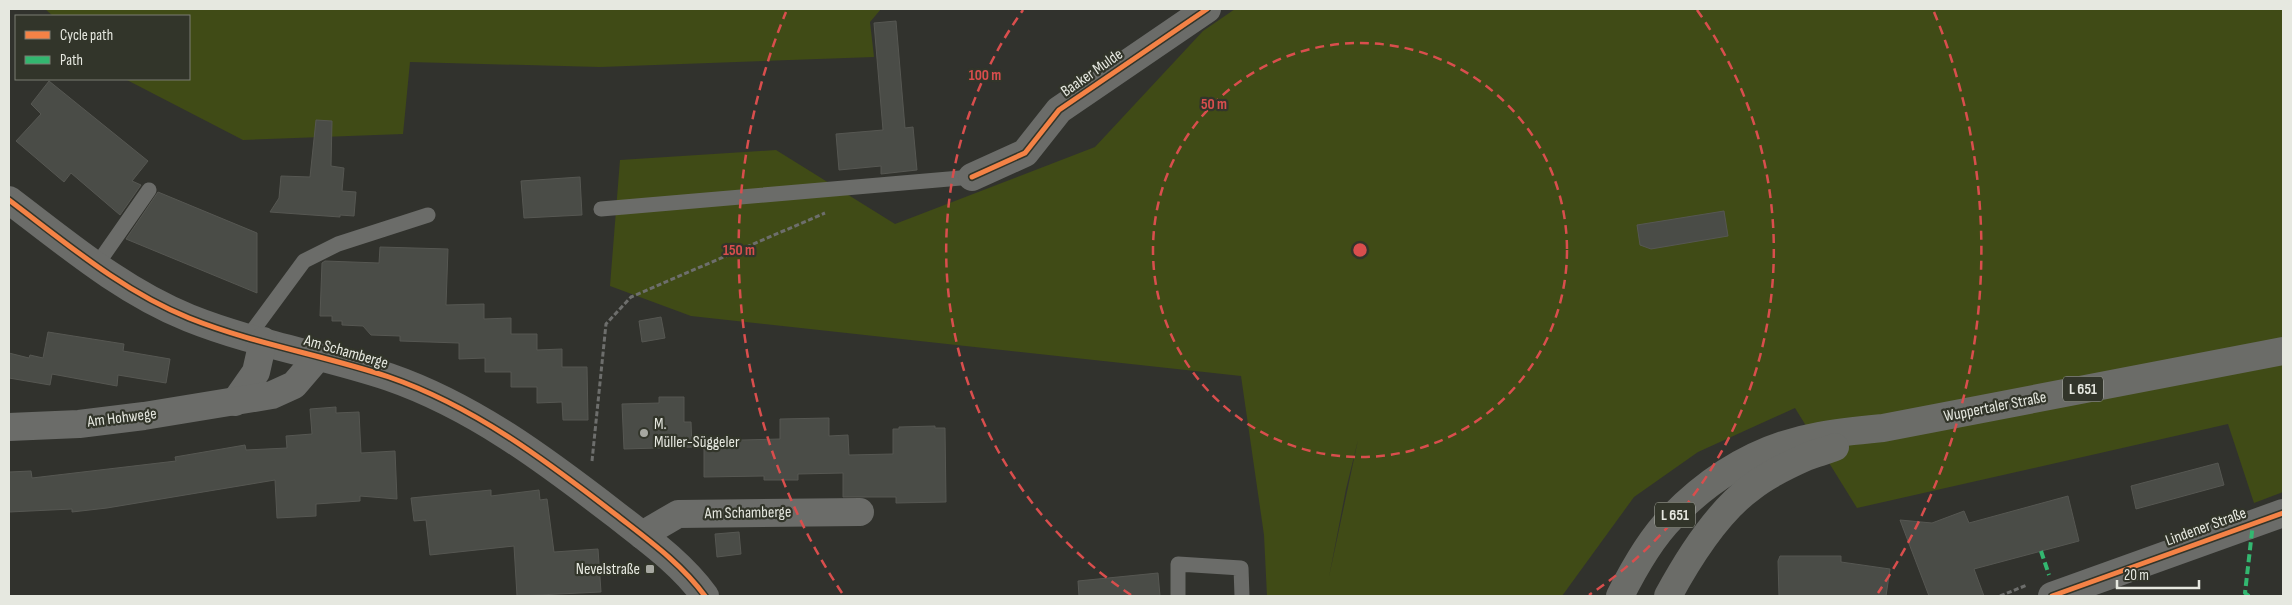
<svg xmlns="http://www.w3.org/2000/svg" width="2292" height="605" viewBox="0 0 2292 605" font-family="'Sofia Sans Condensed',sans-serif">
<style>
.green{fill:#404b16;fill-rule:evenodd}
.building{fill:#4a4c47;stroke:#565752}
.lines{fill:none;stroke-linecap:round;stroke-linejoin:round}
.path{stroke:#6d6e6c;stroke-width:3;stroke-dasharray:5 2.5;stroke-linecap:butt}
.service{stroke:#6b6c69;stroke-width:15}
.minor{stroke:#6b6c69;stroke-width:28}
.primary{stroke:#6b6c68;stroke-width:28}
.quiet{stroke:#33b770;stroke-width:4;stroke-dasharray:8 4;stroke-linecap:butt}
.cycleway-casing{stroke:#32352a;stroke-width:8}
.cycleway{stroke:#f48246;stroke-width:5}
.ring{fill:none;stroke:#d94e4d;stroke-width:2.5;stroke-dasharray:9 6}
.poi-dot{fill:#a7a8a1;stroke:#32352a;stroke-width:2}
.labels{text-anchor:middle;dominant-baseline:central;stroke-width:4.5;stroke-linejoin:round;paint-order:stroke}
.shield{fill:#32352a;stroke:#b0b2a9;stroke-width:1}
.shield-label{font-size:15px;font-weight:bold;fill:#e6e8e0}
.street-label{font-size:16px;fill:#e6e8e0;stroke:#32352a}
.poi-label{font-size:16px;fill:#e6e8e0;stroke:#32352a;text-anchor:start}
.centre{fill:#d94e4d;stroke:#32352a;stroke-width:2.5}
.ring-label{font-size:15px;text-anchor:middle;font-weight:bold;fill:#d94e4d;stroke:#32352a;stroke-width:4.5;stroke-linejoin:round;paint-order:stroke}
</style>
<rect width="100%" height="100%" fill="#31322d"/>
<!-- green -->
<g class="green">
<polygon points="45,9 881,9 870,22 874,57 600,67 410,62 403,134 243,140 125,79 189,79 189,16 53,16"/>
<path d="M1235 9H2283V492L2254 503 2228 424 1857 508 1795 408 1698 452 1634 497 1562 596H1267L1264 535 1241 376 691 316 610 286 620 160 776 150 895 224 1095 147 1203 31ZM1358 440 1329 577 1346 489Z"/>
</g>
<!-- building -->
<g class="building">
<polygon points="896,21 905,128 913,127 917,170 881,174 881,166 839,170 836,134 883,130 874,23"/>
<polygon points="49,81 148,161 132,181 141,185 120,215 71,173 64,182 16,141 41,114 31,104"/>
<polygon points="316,120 332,121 331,166 344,168 342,191 356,192 354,216 340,215 340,217 270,212 279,198 281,176 310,177"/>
<polygon points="580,177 582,215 524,218 521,181"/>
<polygon points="158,192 257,233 257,293 126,239"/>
<polygon points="1724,211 1728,236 1651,249 1640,245 1637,225"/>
<polygon points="380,247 448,249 446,305 484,304 484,319 511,318 511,334 537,334 537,350 562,349 562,367 587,367 588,420 563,420 562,402 537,403 537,387 511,387 511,372 485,372 485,358 459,359 459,343 400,341 400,336 371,335 363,326 342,325 342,321 332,321 332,316 320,316 322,263 325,261 379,263"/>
<polygon points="661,317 665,338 642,342 639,321"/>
<polygon points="48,332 124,344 123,351 170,359 166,383 118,375 117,386 52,374 50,385 9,378 9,353 29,358 30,355 43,358"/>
<polygon points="659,397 684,397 684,422 691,422 692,447 624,449 622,404 659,403"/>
<polygon points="336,407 336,413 359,412 361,453 395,451 397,499 360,496 360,501 316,504 316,516 277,518 275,480 107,508 72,512 72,509 9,512 9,472 31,471 32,478 176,461 175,457 245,445 246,450 287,448 286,436 312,434 310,409"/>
<polygon points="829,418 829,436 848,435 849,455 893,454 893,429 899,429 899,427 935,426 935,428 945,428 946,502 896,503 896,497 843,497 843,473 798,474 798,480 764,480 764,476 704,477 704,441 780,439 780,419"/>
<polygon points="2218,463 2224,485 2136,509 2131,486"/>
<polygon points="491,490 491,496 539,490 540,500 547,499 554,552 598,549 601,592 517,596 514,546 430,555 426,520 414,521 411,498"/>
<polygon points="2068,496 2079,541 1974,569 1984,596 1929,596 1900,520 1932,523 1964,511 1969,523"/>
<polygon points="739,532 741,554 717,557 715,534"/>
<polygon points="1780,556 1841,556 1841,562 1890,569 1886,596 1779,596 1778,561"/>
<polygon points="1158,573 1160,596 1079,596 1078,581"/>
</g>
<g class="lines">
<!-- path -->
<g class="path">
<polyline points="592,461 606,324 631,297 825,213"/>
<polyline points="2000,596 2027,585"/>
</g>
<!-- service -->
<g class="service">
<polyline points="601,209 972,177"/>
<polyline points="96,266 149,190"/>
<polyline points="248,337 304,261 338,244 428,215"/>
<polyline points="1178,596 1178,564 1241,568 1242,596"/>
</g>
<!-- minor -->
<g class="minor">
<polyline points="972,177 1025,153 1059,110 1207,9"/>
<path d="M9 200C66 243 122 291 189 318 254 344 323 355 389 377 473 406 545 460 615 514 647 539 681 563 705 596"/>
<polyline points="235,402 256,372 263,341"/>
<polyline points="9,427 79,424 144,416 272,395 294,385 318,357"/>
<polyline points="642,535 678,514 860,512"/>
<polyline points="2052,596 2283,513"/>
</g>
<!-- primary -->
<g class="primary">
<path d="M1620 596C1633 570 1651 538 1672 517 1712 476 1762 446 1819 436 1840 432 1862 430 1883 428L2283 351"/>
<path d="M1668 596C1688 559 1717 512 1752 487 1767 475 1788 465 1806 457 1815 453 1826 451 1835 447"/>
</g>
<!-- quiet -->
<g class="quiet">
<polyline points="2041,551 2049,575"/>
<polyline points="2249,596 2245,593 2253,523"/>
</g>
<!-- cycleway casing -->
<g class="cycleway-casing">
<g id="cycleway">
<polyline points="972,177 1025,153 1059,110 1207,9"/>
<path d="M9 200C66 243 122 291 189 318 254 344 323 355 389 377 473 406 545 460 615 514 647 539 681 563 705 596"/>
<polyline points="2052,596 2283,513"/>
</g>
</g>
<!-- cycleway -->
<use href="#cycleway" class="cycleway"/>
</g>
<!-- distance rings -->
<g class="ring">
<circle cx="1360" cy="250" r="207"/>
<path d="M1131 595A414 414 0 0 1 1023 10M1697 10A414 414 0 0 1 1589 595"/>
<path d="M842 593A621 621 0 0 1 786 12M1934 12A621 621 0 0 1 1878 593"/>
</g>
<!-- markers -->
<g class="poi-dot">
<circle cx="644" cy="433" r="5"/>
<rect x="645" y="564" width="10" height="10" rx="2.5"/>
</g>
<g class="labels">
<!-- shield labels -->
<g class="shield">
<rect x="2063" y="376.5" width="40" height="25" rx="4"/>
<rect x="1655" y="502.5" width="40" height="25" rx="4"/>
</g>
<g class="shield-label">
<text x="2083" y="389">L 651</text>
<text x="1675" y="515">L 651</text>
</g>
<!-- street labels -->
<g class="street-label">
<text transform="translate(1092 73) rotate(-35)">Baaker Mulde</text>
<text transform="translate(346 352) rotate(16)">Am Schamberge</text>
<text transform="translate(1995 407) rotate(-11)">Wuppertaler Straße</text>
<text transform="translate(122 418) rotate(-7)">Am Hohwege</text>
<text transform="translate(748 513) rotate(-1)">Am Schamberge</text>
<text transform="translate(2206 527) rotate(-20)">Lindener Straße</text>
</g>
<!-- poi labels -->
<g class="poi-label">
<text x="654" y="424">M.<tspan x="654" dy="18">Müller-Süggeler</tspan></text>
<text x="640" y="569" text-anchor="end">Nevelstraße</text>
</g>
</g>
<circle cx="1360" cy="250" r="8" class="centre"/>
<g class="ring-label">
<text x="985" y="80">100 m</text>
<text x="1214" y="109">50 m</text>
<text x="739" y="255">150 m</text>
</g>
<!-- border -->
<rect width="2292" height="605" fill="none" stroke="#e6e8e0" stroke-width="20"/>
<!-- legend -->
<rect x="15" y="15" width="175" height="65" fill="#32352a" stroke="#7a7d73"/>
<rect x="25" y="31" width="25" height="8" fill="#f48246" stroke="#7a7d73"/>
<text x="60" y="40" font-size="15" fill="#e6e8e0">Cycle path</text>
<rect x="25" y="56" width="25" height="8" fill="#33b770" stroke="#7a7d73"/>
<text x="60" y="65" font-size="15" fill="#e6e8e0">Path</text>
<!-- scale -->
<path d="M2117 580v8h82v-8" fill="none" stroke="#e6e8e0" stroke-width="2.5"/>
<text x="2124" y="580" font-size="15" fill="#e6e8e0" stroke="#32352a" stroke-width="4" paint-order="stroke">20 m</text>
</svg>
